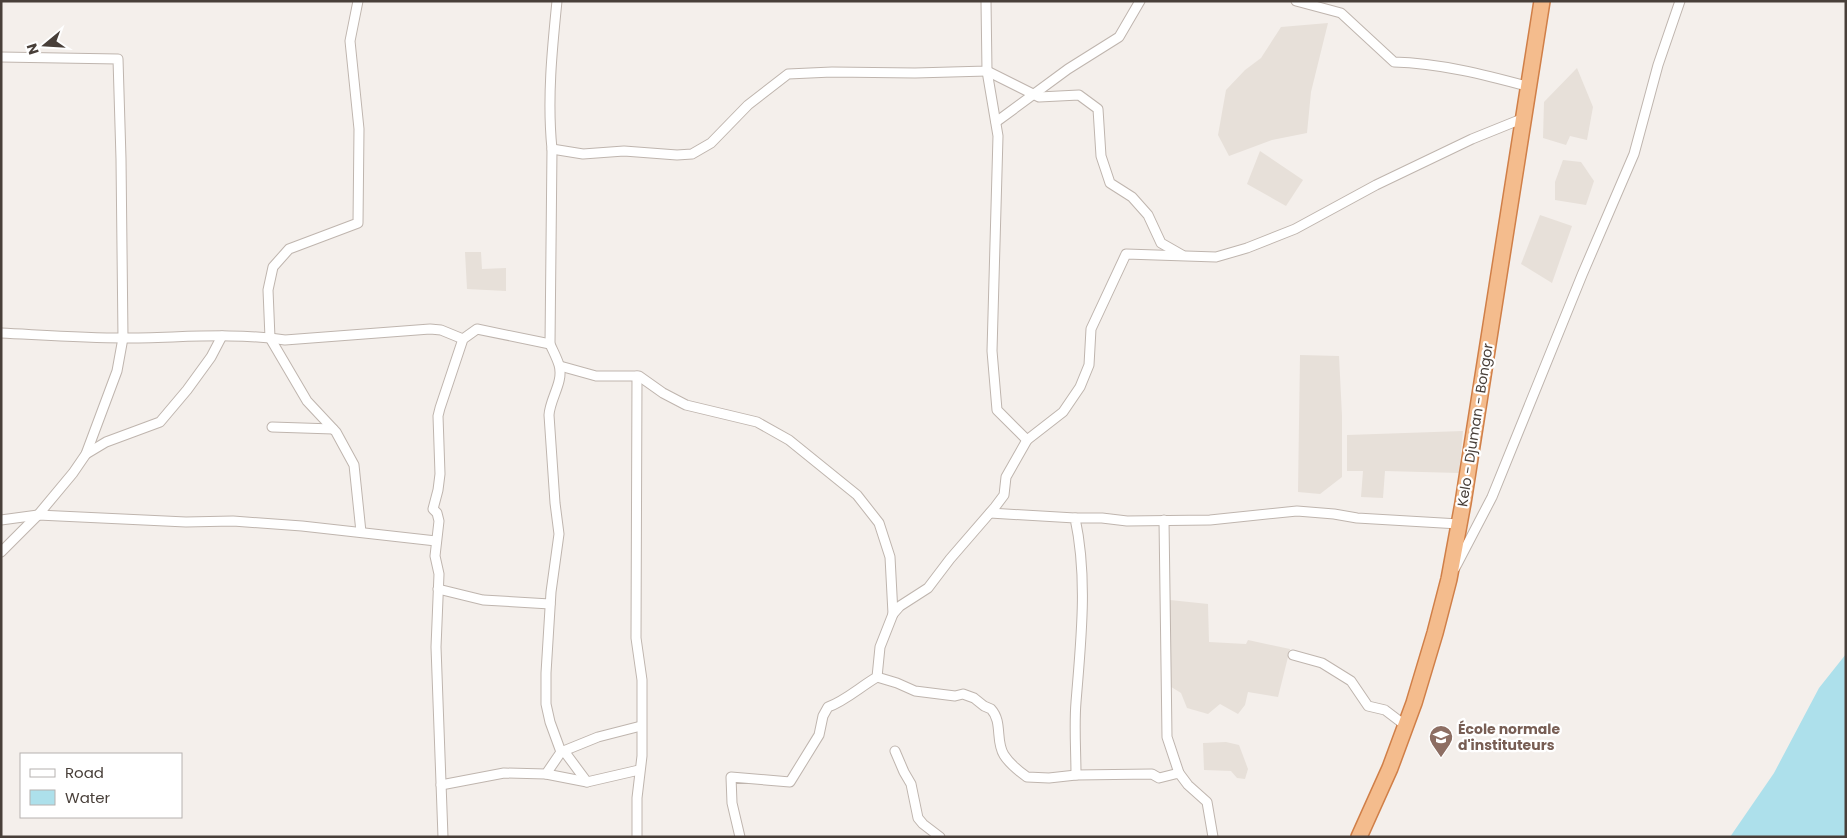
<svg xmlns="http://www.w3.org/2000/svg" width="1847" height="838" viewBox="0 0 1847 838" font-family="Poppins,sans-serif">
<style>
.residential{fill:#e7e0d9}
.water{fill:#ade0eb}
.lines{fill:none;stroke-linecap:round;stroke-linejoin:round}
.minor-casing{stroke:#bfb5ae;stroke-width:11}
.trunk-casing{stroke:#d07f48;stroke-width:18}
.minor{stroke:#fff;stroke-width:9}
.trunk{stroke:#f4bc8d;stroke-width:15}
.labels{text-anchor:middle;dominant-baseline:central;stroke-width:4.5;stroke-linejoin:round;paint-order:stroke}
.street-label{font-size:14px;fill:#483f39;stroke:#fff}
.education-label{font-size:14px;font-weight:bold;fill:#785e54;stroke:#fff;text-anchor:start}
</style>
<rect width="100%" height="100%" fill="#f4efeb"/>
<!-- residential -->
<g class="residential">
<polygon points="1328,23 1311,92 1307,133 1272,140 1229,156 1218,135 1226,90 1245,70 1261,58 1281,27"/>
<polygon points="1577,68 1593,107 1587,140 1570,136 1566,145 1543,138 1544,102"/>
<polygon points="1260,151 1303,180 1286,206 1247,184"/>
<polygon points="1563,160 1581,162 1594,181 1586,205 1555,200 1555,182"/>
<polygon points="1540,215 1572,226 1552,283 1521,264"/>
<polygon points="465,252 481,252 482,269 506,268 506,291 467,289"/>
<polygon points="1300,355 1339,356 1342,416 1342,477 1320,494 1298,492"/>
<polygon points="1463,431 1459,473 1385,471 1383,498 1361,497 1363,471 1347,471 1347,435"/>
<polygon points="1170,600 1208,604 1209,642 1246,644 1248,640 1290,649 1278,697 1248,692 1245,705 1238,714 1220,704 1208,714 1187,708 1181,693 1168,685 1164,628"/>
<polygon points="1226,742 1239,745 1248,769 1245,779 1237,778 1231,771 1204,770 1203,743"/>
</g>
<!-- water -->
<polygon class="water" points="1846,654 1846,837 1730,837 1774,773 1819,688"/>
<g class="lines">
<!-- minor casing -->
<g class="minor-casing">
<g id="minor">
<polyline points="358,1 350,41 359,129 358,223 289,249 273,267 268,290 270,338 307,401 336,432 354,465 361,532"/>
<path d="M1296 1 1341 13 1394 62C1439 63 1486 75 1530 87"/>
<polyline points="1,57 118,59 121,159 123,338 117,371 86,454 73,473 38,515 1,552"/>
<polyline points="987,71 998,136 992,351 997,410 1027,440"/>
<polyline points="987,71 1039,97 1079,95 1098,109 1101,156 1110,183 1132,197 1148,215 1161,243 1182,255"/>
<polyline points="996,122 1068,69 1119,37 1140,1"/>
<polyline points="552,149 583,154 624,151 677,155 692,154 711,143 748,105 788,74 832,72 915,73 987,71 986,1"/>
<path d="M1 333C42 335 83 338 124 338 178 338 232 332 285 340L430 329 441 330 463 339"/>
<polyline points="560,366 596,376 639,376 663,393 686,405 757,422 789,440 857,495 879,523 890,557 893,614"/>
<polyline points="272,427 333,429"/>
<polyline points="86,454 106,442 160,422 187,390 211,357 222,336"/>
<path d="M990 513 1075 518C1088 578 1081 640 1076 702 1074 726 1076 751 1076 775"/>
<polyline points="1075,518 1102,518 1127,521 1210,520 1297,511 1334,514 1357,518 1459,524"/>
<polyline points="1,520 38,515 186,522 233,521 302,526 436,541"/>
<polyline points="1164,520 1167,737 1179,773"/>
<polyline points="1455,568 1492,497 1582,275 1634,154 1658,65 1680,1"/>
<polyline points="438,589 483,600 550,604"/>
<polyline points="1293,655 1322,663 1351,681 1368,706 1385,710 1406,726"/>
<path d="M877 677 897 683 915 691 955 696 963 694 974 698 984 706 991 709C1003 722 995 741 1004 755 1009 763 1020 772 1027 777L1049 778 1076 775 1152 774 1159 778 1179 773 1188 785 1207 802 1213 837"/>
<polyline points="564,751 587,782"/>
<polyline points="895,751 904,772 911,784 918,818 923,824 940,837"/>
<polyline points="561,752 598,737 641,726"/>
<polyline points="546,774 587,782 639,770"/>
<path d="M441 785 504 773 546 774 561 752 550 722 546 704V673L551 592 559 534 555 503 549 415C550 398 564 382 559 365 557 358 553 351 550 344L552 149C547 100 552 50 557 1"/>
<polyline points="443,837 436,647 439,574 435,556 439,521 437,513 433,509 438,490 440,474 438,416 440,408 463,339 477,329 550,344"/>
<polyline points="637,837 637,798 642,756 642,680 636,638 637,376"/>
<path d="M740 837 732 803 731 777 790 782 819 735 823 716 828 707C845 701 860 687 877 677L880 647 893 614 900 606 928 588 950 559 995 507 1004 495 1006 477 1027 440 1063 412 1080 387 1089 365 1091 329 1126 254 1216 257 1247 248 1295 229 1376 185 1472 139 1524 118"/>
</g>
</g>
<!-- trunk casing -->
<g class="trunk-casing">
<polyline id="trunk" points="1359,837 1390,768 1414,703 1435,633 1449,579 1463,503 1542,1"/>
</g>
<!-- minor -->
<use href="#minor" class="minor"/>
<!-- trunk -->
<use href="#trunk" class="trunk"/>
</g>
<!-- icons -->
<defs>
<g id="school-pin" transform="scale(1.25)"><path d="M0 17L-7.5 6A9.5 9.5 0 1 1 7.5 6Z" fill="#8d6e63" stroke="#fff"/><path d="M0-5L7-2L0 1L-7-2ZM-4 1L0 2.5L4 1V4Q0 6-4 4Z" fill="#fff"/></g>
</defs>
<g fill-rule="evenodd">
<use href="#school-pin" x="1441" y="737"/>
</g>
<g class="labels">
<!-- street labels -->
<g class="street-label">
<text transform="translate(1475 425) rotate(-81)">Kelo - Djuman - Bongor</text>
</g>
<!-- education labels -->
<g class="education-label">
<text x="1458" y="729">École normale<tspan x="1458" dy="16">d'instituteurs</tspan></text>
</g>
</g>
<!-- border -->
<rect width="1847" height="838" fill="none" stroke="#483f39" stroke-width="5"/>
<!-- legend -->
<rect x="20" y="753" width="162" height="65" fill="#ffffff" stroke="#b6b2b0"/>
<rect x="30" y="769" width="25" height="8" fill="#ffffff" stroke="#b6b2b0"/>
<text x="65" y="778" font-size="15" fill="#483f39">Road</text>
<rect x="30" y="790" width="25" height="15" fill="#ade0eb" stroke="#b6b2b0"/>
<text x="65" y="803" font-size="15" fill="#483f39">Water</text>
<!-- north arrow -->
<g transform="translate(45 45) rotate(252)" stroke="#ffffff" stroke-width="4" paint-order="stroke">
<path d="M0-4L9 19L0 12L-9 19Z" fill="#483f39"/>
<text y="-8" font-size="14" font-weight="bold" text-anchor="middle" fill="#483f39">N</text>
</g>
</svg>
